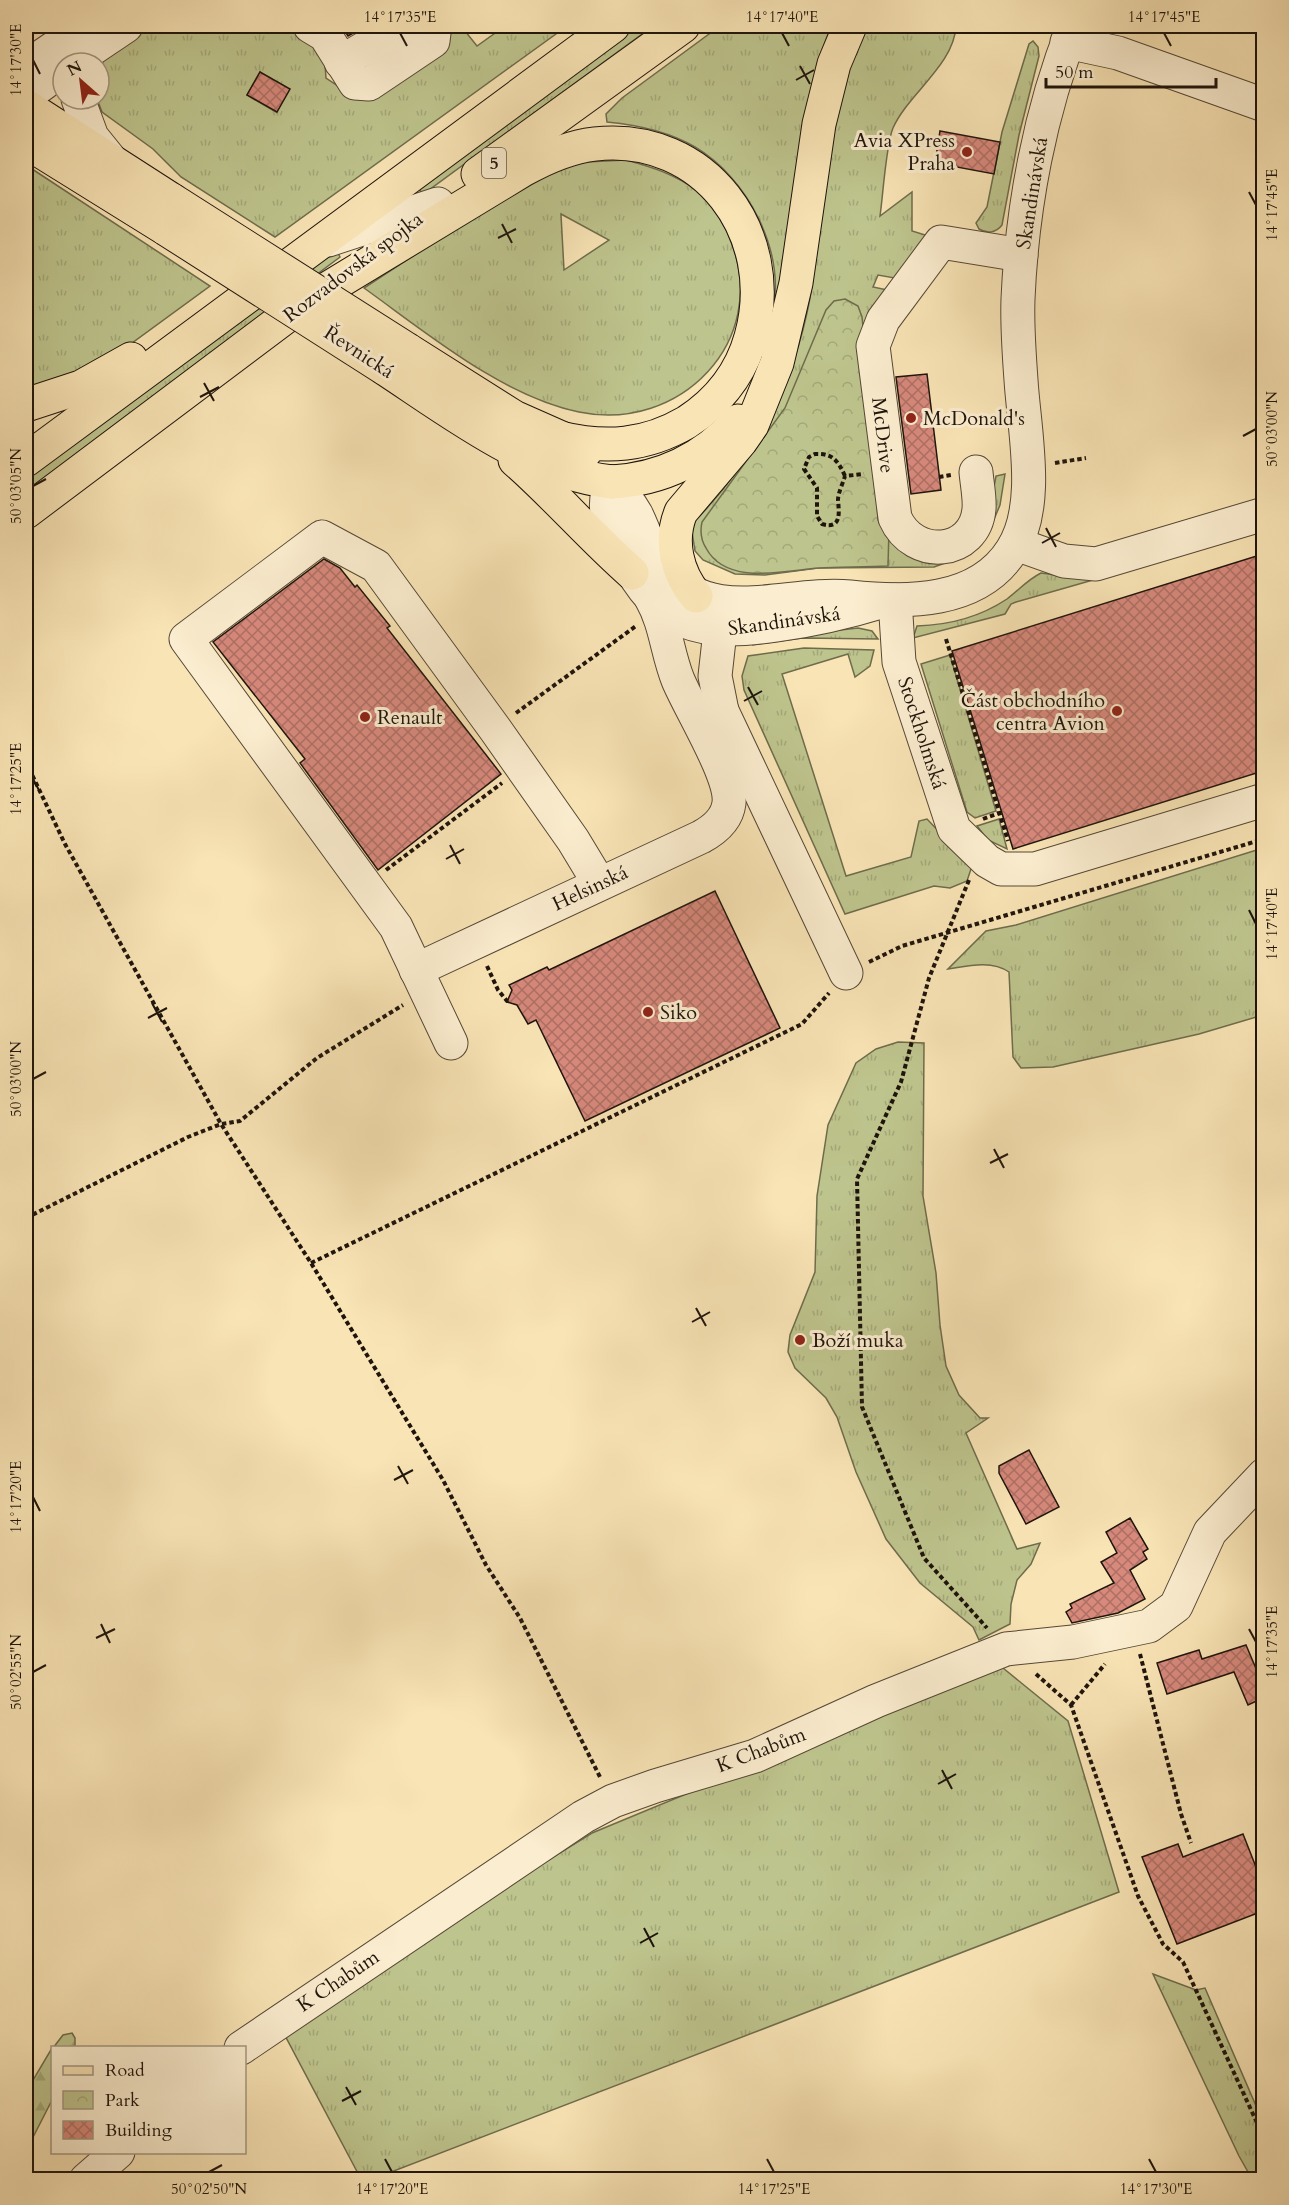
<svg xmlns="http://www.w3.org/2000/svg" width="1289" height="2205" viewBox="0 0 1289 2205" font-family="Cardo,serif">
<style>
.grass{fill:url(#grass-tufts);stroke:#6e6c4c;stroke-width:1.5;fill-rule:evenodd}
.forest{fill:url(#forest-firs);stroke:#6e6c4c;stroke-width:1.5}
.park{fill:url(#park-crowns);stroke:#6e6c4c;stroke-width:1.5}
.building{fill:url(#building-cross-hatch);stroke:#1e140c;stroke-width:1.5}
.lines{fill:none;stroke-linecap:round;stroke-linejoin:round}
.minor-casing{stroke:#554836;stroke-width:35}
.major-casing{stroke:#1e140c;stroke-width:35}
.highway-casing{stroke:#1e140c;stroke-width:35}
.path{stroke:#1e140c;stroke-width:4;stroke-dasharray:4.5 3;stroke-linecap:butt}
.minor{stroke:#fbedcf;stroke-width:33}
.major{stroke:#f9e4b5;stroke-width:33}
.highway{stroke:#f9e4b5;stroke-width:33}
.major-bridge-casing{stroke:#1e140c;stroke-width:35;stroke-linecap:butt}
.major-bridge{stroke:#f9e4b5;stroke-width:33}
.ticks{fill:none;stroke:#1e140c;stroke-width:2}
.poi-dot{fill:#8f2418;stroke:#fbedcf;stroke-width:2}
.labels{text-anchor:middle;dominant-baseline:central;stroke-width:6;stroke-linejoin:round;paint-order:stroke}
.shield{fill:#fbedcf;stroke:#605546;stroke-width:1.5}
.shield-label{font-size:18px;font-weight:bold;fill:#1e140c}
.poi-label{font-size:20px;fill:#1e140c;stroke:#fbedcf;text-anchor:start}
.street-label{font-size:20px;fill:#1e140c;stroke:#fbedcf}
.neatline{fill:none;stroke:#1e140c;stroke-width:2}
.ticks-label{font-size:15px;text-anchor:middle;fill:#1e140c}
</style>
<defs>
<pattern id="grass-tufts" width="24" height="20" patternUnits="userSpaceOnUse" patternTransform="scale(1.5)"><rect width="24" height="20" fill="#bec48d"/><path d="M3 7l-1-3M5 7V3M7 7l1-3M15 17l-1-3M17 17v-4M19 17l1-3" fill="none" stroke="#a3a878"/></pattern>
<pattern id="forest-firs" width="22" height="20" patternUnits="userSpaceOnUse" patternTransform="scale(1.5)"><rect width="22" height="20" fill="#bec48d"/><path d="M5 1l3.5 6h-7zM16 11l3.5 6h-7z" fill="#a3a878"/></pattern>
<pattern id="park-crowns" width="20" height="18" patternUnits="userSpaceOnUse" patternTransform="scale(1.5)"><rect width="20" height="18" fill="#bec48d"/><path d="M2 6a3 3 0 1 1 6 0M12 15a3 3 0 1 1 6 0" fill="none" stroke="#a3a878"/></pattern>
<pattern id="building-cross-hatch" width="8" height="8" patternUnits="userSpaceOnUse" patternTransform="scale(1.5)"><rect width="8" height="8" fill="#d7897c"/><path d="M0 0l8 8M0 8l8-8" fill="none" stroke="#ae6f64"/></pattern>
</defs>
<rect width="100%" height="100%" fill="#f9e4b5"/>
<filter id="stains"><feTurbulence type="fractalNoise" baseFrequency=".00333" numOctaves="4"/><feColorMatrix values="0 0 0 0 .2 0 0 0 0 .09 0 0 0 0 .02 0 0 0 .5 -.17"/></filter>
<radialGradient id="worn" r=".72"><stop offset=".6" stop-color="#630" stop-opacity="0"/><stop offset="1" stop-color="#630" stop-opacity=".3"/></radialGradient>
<!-- grass -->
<g class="grass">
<path d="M152 26H288L317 44 325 64 326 78 356 98 369 97 461 26 477 46 505 26H567L275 237 181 177 153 149 102 112 97 99H99V70L106 56ZM260 72 276 112 247 95Z"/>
<polygon points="635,26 653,26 422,195 418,185"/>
<path d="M720 26H831L821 53 790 246 758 373 755 372C761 352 769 331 773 311 785 249 747 178 695 147 668 131 638 125 607 122L606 114 622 98Z"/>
<path d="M860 26H956C954 65 908 94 893 128 886 144 883 196 880 216L912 192V231L925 235 937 233 906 280 878 275 873 287 897 292 872 411 878 520 929 552 994 487 996 476 1005 474 1000 505 987 536 965 556 934 567 818 568 765 575 735 574 703 560 695 551 691 525C753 463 794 385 810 298 820 240 821 180 833 122 839 90 851 57 860 26Z"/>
<path d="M1033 41 1038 47 1039 56 1019 135 1002 225C996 233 987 234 979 229L976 223 987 207 1002 132 1029 44Z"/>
<path d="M626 160C652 167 674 174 696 190 712 202 724 223 731 242 770 341 680 433 579 412 502 396 427 333 364 288L546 169 586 162ZM561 214 609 240 564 270 561 215Z"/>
<polygon points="26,165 210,286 110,359 26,392"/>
<polygon points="335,247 340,257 26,491 26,478"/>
<path d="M1041 573 1093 580 1016 602 1011 604 1005 614 913 638 917 626C949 625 980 617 1007 599 1019 590 1027 580 1041 573Z"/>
<polygon points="858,628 872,631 878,639 802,638 752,645 796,635"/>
<polygon points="804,648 874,650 870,666 855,677 848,654 782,674 846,876 911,857 919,821 927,819 972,866 967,881 950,888 934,886 845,914 744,690 742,676 748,656"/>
<polygon points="950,655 996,811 975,818 967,812 921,664"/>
<polygon points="999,819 1007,849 988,840 977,826"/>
<path d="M1263 848V1015L1199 1034 1053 1067 1021 1068 1013 1057 1009 972C991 960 968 966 948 969L986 931 1016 925Z"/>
<polygon points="898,1042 924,1043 923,1196 936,1273 940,1325 946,1366 959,1395 980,1418 988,1418 966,1433 1017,1549 1040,1543 1031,1564 1017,1580 1011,1604 1010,1624 979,1640 973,1627 920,1583 886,1539 856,1472 837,1417 826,1398 795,1368 788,1352 790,1335 815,1272 817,1196 828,1125 856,1063 876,1049"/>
<polygon points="1003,1668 1068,1721 1119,1892 373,2179 361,2179 282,2030 408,1947 592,1833 988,1669"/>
<polygon points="1153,1974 1196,1990 1205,1988 1263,2122 1263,2179 1252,2179 1239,2156"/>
</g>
<!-- forest -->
<g class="forest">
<polygon points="72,2033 75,2038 75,2047 53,2048 63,2035"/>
<polygon points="52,2048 52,2100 26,2151 26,2092"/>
</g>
<!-- park -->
<path class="park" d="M845 299 858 306 862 317 872 411 878 520 889 528 888 566C864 567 841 567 818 568 784 571 726 586 706 548 701 540 700 531 702 522L785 408 826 310 834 301Z"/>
<!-- building -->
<g class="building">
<polygon points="354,26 364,27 348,36 345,31"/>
<polygon points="260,72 290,89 277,112 247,95"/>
<polygon points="940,131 1000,142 994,174 935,163"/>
<polygon points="927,374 941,490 911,494 896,377"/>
<polygon points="1263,554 1263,771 1013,849 952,651"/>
<polygon points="324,559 340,568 355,587 357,585 390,626 387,628 501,774 378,870 300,763 305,759 213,642"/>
<polygon points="715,891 780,1028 585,1121 536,1020 528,1024 517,1005 507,1002 512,990 509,985 547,967 549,970"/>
<polygon points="1029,1450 1059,1507 1026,1524 999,1473 999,1466"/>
<polygon points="1130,1518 1148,1549 1143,1552 1147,1559 1130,1570 1145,1599 1118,1613 1072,1623 1066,1612 1072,1608 1070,1604 1114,1583 1101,1562 1117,1553 1106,1532"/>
<polygon points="1246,1645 1263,1685 1263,1698 1248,1705 1234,1672 1167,1694 1157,1663 1199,1650 1202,1659"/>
<polygon points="1243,1834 1263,1885 1263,1911 1177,1944 1142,1857 1178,1844 1183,1857"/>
</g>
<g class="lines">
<!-- minor casing -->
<g class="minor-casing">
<g id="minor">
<polyline points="310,26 325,35 355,83 369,84 433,41 434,33"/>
<polyline points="1067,42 1118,53 1264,105"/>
<polyline points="341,62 402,26"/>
<polyline points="71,63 126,26"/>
<polyline points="26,67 86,26"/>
<polyline points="26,96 63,69"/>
<polyline points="78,99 92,137 109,158"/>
<polyline points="328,240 438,204"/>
<path d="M976 472C977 484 980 498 979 509 975 555 914 561 895 518L873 346 883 320 941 242 1021 255"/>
<polyline points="1016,544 1064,561 1096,564 1264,514"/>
<polyline points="895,600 899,662 954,829 987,861 1001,869 1035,869 1264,800"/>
<path d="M884 601C848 612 814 620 777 625 701 636 659 628 623 554 611 530 599 508 612 482 621 492 629 502 636 514 645 532 650 552 663 569 712 628 784 591 850 597 906 603 978 604 1012 550 1041 506 1024 430 1021 380 1019 353 1017 325 1018 299 1022 207 1040 111 1074 26"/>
<polyline points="720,631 715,676 722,711 723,733"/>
<polyline points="722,711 846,973"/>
<path d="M416 970 701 837C714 830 727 820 729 803 732 776 690 709 678 680 667 653 666 624 651 598"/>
<polyline points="451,1043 396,927 186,639 322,537 376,566 495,729 573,840 599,883"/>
<polyline points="241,2048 583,1817 613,1801 655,1786 755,1756 876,1701 1006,1649 1073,1642 1149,1626 1176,1606 1210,1532 1264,1475"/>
<polyline points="86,2180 118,2152"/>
</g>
</g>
<!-- major casing -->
<g class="major-casing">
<g id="major">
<polyline points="26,106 172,200"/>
<polyline points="26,142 166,229"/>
<polyline points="408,350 514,417 575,444 585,452"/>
<path d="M384 368C451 412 530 473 612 482"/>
<path d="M515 460C556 496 591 537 632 573"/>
</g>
</g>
<!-- highway casing -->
<g class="highway-casing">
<g id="highway">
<polyline points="478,174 683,26"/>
<path d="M307 301 523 170C546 157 569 147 595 144 705 132 780 234 751 337 741 373 718 402 687 422 646 446 606 449 560 438"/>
<polyline points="26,405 81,387 131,359"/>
<polyline points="26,460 613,26"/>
<path d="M612 482C663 479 704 459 738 421"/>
<polyline points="26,512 316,294"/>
<path d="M696 596C677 573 669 541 681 512L741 441 752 425 777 363 796 283 819 124 834 64 850 26"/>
</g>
</g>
<!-- path -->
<g class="path">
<polyline points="1055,463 1086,458"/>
<path d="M845 476C838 461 833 453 815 454L809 457 804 469 817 488V516L822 524C842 530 839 512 838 500 838 493 843 483 845 476L864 474"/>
<polyline points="939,477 951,475"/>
<polyline points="946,639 1008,841"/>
<polyline points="516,713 636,626"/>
<polyline points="26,762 65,844 221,1124 311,1263 443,1480 486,1565 520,1618 601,1779"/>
<polyline points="983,819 999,813"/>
<polyline points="386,870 502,783"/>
<polyline points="969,880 929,978 901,1082 857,1179 862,1407 924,1558 987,1628"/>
<polyline points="869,962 902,946 1264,839"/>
<polyline points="487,966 498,990 507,1001 510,1000"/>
<polyline points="26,1218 188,1137 221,1124 240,1121 317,1058 403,1005"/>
<polyline points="311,1263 802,1024 829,993"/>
<polyline points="1140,1654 1181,1814 1191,1843"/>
<polyline points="1036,1674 1071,1705 1138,1896 1163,1944 1183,1962 1264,2138"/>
<polyline points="1071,1705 1105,1664"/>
</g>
<!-- minor -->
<use href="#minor" class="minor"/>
<!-- major -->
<use href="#major" class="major"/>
<!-- highway -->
<use href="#highway" class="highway"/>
<!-- major-bridge casing -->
<g class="major-bridge-casing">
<g id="major-bridge">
<polyline points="172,200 408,350"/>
<polyline points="166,229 384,368"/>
</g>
</g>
<!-- major-bridge -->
<use href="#major-bridge" class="major-bridge"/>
</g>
<!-- ticks -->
<path class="ticks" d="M400 33 407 46M782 33 789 46M1164 33 1171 46M33 60 40 74M800 66 810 84M796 80 814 70M1249 192 1256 205M502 224 512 243M498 238 516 229M204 383 214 401M200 397 219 387M1243 436 1256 429M33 486 46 479M1046 528 1056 547M1042 543 1060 533M748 687 758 705M744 701 762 691M33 779 40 792M450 845 460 864M446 859 464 849M1249 910 1256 924M152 1003 162 1022M148 1018 167 1008M33 1079 46 1072M994 1149 1004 1168M990 1163 1008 1154M696 1308 706 1326M692 1322 710 1312M398 1466 408 1484M394 1480 413 1470M33 1497 40 1511M101 1624 110 1643M1249 1629 1256 1642M96 1638 115 1629M33 1672 46 1665M942 1770 952 1789M938 1784 956 1774M644 1928 654 1947M640 1943 658 1933M346 2087 356 2105M342 2101 361 2091M385 2159 392 2172M767 2159 774 2172M1149 2159 1156 2172M209 2172 222 2165"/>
<!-- markers -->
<g class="poi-dot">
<circle cx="967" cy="152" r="6"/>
<circle cx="911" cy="418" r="6"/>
<circle cx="1117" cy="711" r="6"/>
<circle cx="365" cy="717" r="6"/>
<circle cx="648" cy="1012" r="6"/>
<circle cx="800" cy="1340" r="6"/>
</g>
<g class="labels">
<!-- shield labels -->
<rect class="shield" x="482" y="148" width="24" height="30" rx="4.5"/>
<g class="shield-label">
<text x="494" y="163">5</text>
</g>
<!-- poi labels -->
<g class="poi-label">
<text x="955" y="140" text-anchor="end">Avia XPress<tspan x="955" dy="23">Praha</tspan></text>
<text x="923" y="418">McDonald's</text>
<text x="1105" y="700" text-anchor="end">Část obchodního<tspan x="1105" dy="23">centra Avion</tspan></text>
<text x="377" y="717">Renault</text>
<text x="660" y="1012">Siko</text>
<text x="812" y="1340">Boží muka</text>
</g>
<!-- street labels -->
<g class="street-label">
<text transform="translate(1032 193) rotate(-81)">Skandinávská</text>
<text transform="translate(353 267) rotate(-37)">Rozvadovská spojka</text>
<text transform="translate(359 352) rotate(33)">Řevnická</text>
<text transform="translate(883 435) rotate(83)">McDrive</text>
<text transform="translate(784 621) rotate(-8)">Skandinávská</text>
<text transform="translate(922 733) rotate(72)">Stockholmská</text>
<text transform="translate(590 888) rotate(-25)">Helsinská</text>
<text transform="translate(761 1750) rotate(-21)">K Chabům</text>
<text transform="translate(338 1981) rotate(-34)">K Chabům</text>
</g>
</g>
<!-- margin -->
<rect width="1289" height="2205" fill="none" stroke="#f9e4b5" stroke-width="66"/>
<!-- legend -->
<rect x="51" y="2046" width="195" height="108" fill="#fbedcf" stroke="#a39681" stroke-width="1.5"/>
<rect x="63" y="2066" width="30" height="9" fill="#f9e4b5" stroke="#a39681" stroke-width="1.5"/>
<text x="105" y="2076" font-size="18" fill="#1e140c">Road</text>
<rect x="63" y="2091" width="30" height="18" fill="url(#park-crowns)" stroke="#a39681" stroke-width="1.5"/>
<text x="105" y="2106" font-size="18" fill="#1e140c">Park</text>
<rect x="63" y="2121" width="30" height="18" fill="url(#building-cross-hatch)" stroke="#a39681" stroke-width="1.5"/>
<text x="105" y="2136" font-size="18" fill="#1e140c">Building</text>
<!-- north arrow -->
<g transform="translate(81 81) rotate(332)"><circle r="28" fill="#fbedcf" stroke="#a39681" stroke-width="1.5"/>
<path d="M0-4.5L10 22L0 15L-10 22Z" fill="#8f2418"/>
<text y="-9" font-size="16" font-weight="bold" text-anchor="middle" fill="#1e140c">N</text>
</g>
<!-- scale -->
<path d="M1046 78v9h170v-9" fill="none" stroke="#1e140c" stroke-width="3"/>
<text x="1055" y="78" font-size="18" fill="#1e140c" stroke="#fbedcf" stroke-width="4.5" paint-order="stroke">50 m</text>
<rect x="33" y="33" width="1223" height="2139" class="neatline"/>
<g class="ticks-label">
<text x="400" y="22">14°17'35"E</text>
<text x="782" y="22">14°17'40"E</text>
<text x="1164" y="22">14°17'45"E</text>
<text transform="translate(16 60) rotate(-90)" y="5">14°17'30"E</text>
<text transform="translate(1272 205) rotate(-90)" y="5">14°17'45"E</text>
<text transform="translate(1272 429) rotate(-90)" y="5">50°03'00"N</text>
<text transform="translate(16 486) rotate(-90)" y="5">50°03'05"N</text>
<text transform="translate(16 779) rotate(-90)" y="5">14°17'25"E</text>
<text transform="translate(1272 924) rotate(-90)" y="5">14°17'40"E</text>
<text transform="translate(16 1079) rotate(-90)" y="5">50°03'00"N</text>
<text transform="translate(16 1497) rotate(-90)" y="5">14°17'20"E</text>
<text transform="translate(1272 1642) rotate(-90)" y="5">14°17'35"E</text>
<text transform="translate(16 1672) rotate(-90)" y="5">50°02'55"N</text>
<text x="209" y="2194">50°02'50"N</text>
<text x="392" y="2194">14°17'20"E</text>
<text x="774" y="2194">14°17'25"E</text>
<text x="1156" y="2194">14°17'30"E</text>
</g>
<rect width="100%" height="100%" filter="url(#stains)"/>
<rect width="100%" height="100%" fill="url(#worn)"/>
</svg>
